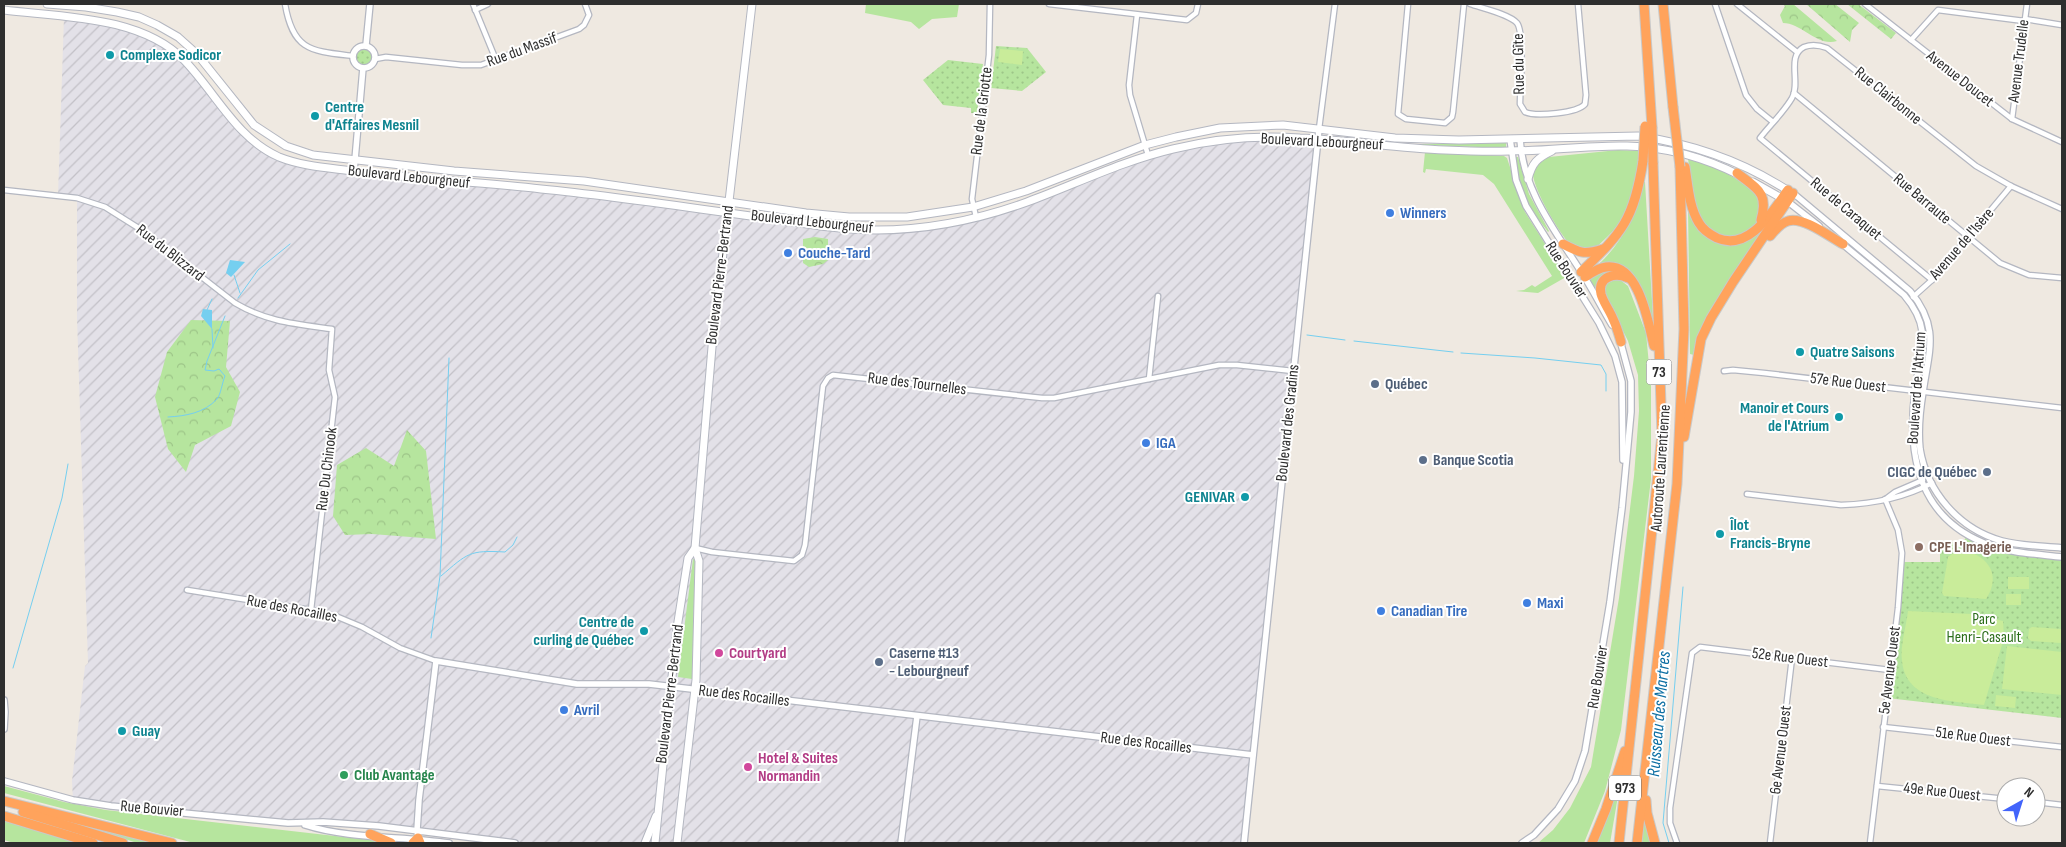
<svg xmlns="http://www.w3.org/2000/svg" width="2066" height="847" viewBox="0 0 2066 847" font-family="'Sofia Sans Condensed',sans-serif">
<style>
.industrial{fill:url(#industrial-furrows)}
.grass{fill:#b6e59e}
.forest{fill:url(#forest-crowns)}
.park{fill:url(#park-dots)}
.pitch{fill:#c9ec9a}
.water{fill:#75cff0}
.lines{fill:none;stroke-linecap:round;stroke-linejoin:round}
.stream{stroke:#75cff0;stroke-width:1}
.minor-casing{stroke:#b4b7c1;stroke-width:7}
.tertiary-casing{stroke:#b4b7c1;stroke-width:8}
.secondary-casing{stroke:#b4b7c1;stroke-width:9}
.motorway-casing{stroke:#c9c9c9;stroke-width:11}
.minor{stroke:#fff;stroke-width:4.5}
.tertiary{stroke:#fff;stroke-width:5.5}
.secondary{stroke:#fff;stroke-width:7}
.motorway{stroke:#ffa35c;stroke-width:9}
.motorway-bridge-casing{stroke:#c9c9c9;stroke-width:11;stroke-linecap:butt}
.motorway-bridge{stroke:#ffa35c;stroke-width:9}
.culture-dot{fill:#0f9aa8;stroke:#fff;stroke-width:2}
.shop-dot{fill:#3f7fe0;stroke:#fff;stroke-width:2}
.service-dot{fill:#5c6f8a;stroke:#fff;stroke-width:2}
.education-dot{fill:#8d6e63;stroke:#fff;stroke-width:2}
.hotel-dot{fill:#d1479c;stroke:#fff;stroke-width:2}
.leisure-dot{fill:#2e9e5b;stroke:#fff;stroke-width:2}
.labels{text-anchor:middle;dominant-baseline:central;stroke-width:4;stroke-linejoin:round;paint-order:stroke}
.shield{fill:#fff;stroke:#6d6d6d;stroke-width:1}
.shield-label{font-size:15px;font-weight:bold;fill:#2e2e2e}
.street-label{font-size:16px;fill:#2e2e2e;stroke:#fff}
.culture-label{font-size:16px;font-weight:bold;fill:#0d838f;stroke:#fff;text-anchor:start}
.shop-label{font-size:16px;font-weight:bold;fill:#366cbe;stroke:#fff;text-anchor:start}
.service-label{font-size:16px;font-weight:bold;fill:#4e5e75;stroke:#fff;text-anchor:start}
.education-label{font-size:16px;font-weight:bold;fill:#785e54;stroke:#fff;text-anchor:start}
.park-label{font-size:16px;fill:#2c6e1b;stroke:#fff}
.hotel-label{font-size:16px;font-weight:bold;fill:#b23c85;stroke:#fff;text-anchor:start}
.leisure-label{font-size:16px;font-weight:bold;fill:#27864d;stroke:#fff;text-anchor:start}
.water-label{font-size:18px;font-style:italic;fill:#0d6fa3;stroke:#fff}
</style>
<defs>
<pattern id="industrial-furrows" width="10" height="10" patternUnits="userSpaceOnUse" patternTransform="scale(1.25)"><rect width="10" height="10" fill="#e3e1e8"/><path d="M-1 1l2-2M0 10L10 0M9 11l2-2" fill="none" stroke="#c3c1c7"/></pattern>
<pattern id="forest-crowns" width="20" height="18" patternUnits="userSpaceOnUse" patternTransform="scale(1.25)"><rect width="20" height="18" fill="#b6e59e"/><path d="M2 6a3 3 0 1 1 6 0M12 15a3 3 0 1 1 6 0" fill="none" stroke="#9dc588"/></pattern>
<pattern id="park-dots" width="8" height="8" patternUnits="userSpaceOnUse" patternTransform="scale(1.25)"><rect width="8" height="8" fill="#b6e59e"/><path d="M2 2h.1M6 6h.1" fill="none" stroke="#9dc588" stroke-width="1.8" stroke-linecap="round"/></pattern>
</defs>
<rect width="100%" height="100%" fill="#efe9e1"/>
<!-- industrial -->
<polygon class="industrial" points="64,17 96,21 164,43 256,144 291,161 874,230 967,220 1157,153 1250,138 1318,139 1244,843 520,843 379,826 303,824 73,800 72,781 85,666 88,663 77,317 77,198 58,196"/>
<!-- grass -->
<g class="grass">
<polygon points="866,4 959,4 957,17 932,19 919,29 911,22 865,13"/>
<polygon points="1506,143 1506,148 1421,145 1421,144"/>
<path d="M1618 150 1641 151C1637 183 1630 217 1605 239 1601 243 1595 249 1589 250 1583 250 1576 247 1570 245 1558 230 1537 196 1533 176 1532 168 1541 159 1549 157Z"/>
<polygon points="1425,152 1504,156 1507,158 1525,212 1566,277 1538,293 1516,291 1524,290 1532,285 1535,287 1552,276 1494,184 1483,175 1426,169 1425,173 1423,172"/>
<path d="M1515 157H1518L1529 194 1549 231 1548 232C1543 224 1535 217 1531 210 1522 194 1518 175 1515 157Z"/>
<path d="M1688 159 1717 168 1757 191C1760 196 1760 200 1760 206 1762 245 1707 247 1696 209 1691 194 1691 175 1688 159Z"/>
<path d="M1644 182H1645L1653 318 1652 319C1644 295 1634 254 1600 264V263C1624 240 1635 215 1644 182Z"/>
<polygon points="1688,208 1691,208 1696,223 1735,243 1765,224 1767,225 1710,310 1700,331 1694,355 1690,354"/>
<polygon points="1599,271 1609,271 1597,286 1594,287 1588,279"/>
<polygon points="1619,279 1628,286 1646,333 1651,386 1651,479 1621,730 1605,791 1584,843 1538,843 1553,830 1570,808 1591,767 1619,598 1634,476 1639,411 1638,375 1628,341 1604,293 1606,284 1614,280"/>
<polygon points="693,559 695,560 692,679 678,677"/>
<polygon points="4,786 64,802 106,810 379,841 386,843 194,843 4,793"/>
<polygon points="1615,796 1618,796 1610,843 1596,843"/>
<polygon points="68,820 158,843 137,843"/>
<polygon points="1643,820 1646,820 1651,843 1641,843"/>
<polygon points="4,821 79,843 14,843 4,840"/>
</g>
<!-- forest -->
<g class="forest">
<path d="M1783 4H1793L1837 41C1817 47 1802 23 1783 23L1780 15 1785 6Z"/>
<polygon points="1806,4 1835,4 1859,23 1852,30 1850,42"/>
<polygon points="1847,4 1858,4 1896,33 1891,39"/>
<polygon points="815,237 828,239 828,260 823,264 809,267 803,263 803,239"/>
<polygon points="191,320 230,321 226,367 240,392 231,426 195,445 186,472 168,449 155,397 167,352"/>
<polygon points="407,430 426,451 436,539 372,534 345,535 333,516 337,465 366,448 394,466"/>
</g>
<!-- park -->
<g class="park">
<circle cx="364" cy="56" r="11"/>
<polygon points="996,46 1027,48 1046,72 1022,91 991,88"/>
<polygon points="948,60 983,64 977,113 971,113 971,108 943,105 923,80"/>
<polygon points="1967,535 1984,543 2062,557 2062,718 1887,698 1902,562 1940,562 1940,541 1963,543"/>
</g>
<!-- pitch -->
<g class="pitch">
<polygon points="1000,49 1023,51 1022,65 998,62"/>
<path d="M1958 550C1986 552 2003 574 1986 599L1944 596 1942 593 1948 557Z"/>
<rect x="2008" y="577" width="21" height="12"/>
<rect x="2006" y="594" width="15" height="11"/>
<path d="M1908 611 1972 614 2003 621 2004 638 1984 705C1953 701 1906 702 1902 661 1900 646 1906 627 1908 611Z"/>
<polygon points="2032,627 2061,629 2062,642 2060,643 2031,641 2028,638 2029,629"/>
<polygon points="2007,646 2062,652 2062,695 2002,689"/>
<polygon points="1996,695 2016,697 2015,708 1995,706"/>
</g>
<!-- water -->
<g class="water">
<polygon points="230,260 245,262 231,277 226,273"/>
<polygon points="203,309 212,310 212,329 201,316"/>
</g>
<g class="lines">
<!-- stream -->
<g class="stream">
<polyline points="234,275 240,293"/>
<polyline points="238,298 258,270 290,244"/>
<polyline points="207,310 212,299"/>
<polyline points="212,329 213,348"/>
<polyline points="1307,335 1345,340"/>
<polyline points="1354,341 1453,352"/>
<polyline points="1461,353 1535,358 1601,365 1606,374 1606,391"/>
<path d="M168 417C186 416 204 413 217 399 221 394 222 383 225 376L219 369 214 371 205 370 207 361 225 316"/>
<path d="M441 576C468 553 469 550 505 552L513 545 517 537"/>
<polyline points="431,638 440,576 449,358"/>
<polyline points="13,668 62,498 68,464"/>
<polyline points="1669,843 1663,823 1683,587"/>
</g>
<!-- minor casing -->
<g class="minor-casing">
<g id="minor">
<path d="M285 4C293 51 311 51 353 56"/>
<polyline points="473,4 496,60"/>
<polyline points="1049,4 1187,20 1196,13 1198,4"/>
<polyline points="1408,4 1398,114 1406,119 1445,123 1452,117 1453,112 1464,4"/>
<path d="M1470 4C1481 8 1509 14 1517 23 1525 33 1520 89 1520 104L1525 112C1536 117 1578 113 1585 104L1586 95 1578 4"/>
<polyline points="1715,4 1746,95 1757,109 1773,122"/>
<polyline points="1737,4 1797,52"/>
<polyline points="1865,4 2012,119 2062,142"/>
<polyline points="475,10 488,4"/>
<polyline points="1137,15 1129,85 1130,95 1148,155"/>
<polyline points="2025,19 2062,25"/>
<polyline points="1911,40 1938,10 2024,21"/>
<polyline points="375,59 386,57 462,65 481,65 579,29 584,25 589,15 585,4"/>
<polyline points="1794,93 2000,263 2029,275 2062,278"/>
<polyline points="2012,119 2027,4"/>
<polyline points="1319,129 1335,4"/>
<path d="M4 190 77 198 105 207 140 229 235 303C267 322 296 324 332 329L329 370 335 397 311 610"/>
<polyline points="976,217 972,199 989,55 990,4"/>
<path d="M1932 280 1760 138C1770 125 1784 112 1792 98 1801 83 1786 56 1804 47 1812 44 1819 45 1827 48L1976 166 2011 186 2062 209"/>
<polyline points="1913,297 1932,280 2011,186"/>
<polyline points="1724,371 1733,370 1764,373 2062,408"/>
<polyline points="1149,379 1158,296"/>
<path d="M1747 494 1841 505C1872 504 1904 498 1932 483"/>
<polyline points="1887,498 1895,492 1923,480"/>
<polyline points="695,548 712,552 794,561 802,555 805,545 823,386 828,378 833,375 1042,398 1054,398 1219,365 1237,365 1293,371"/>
<polyline points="187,590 311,610 338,617 362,627 400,648 436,661"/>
<polyline points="1883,727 2062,747"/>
<polyline points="1877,786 2006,799"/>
<polyline points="2036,802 2062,805"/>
<polyline points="1677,843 1670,823 1670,808 1692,653 1700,647 1890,670"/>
<polyline points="1770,843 1792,658"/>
<polyline points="1870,843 1898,608 1902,553 1898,530 1885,499"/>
</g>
</g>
<!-- tertiary casing -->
<g class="tertiary-casing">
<g id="tertiary">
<polyline points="366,45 370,4"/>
<circle cx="364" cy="57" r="11"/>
<polyline points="1510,139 1516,180 1526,206 1599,323 1615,356 1622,382 1623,460"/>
<path d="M1520 139C1523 193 1558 234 1585 278 1595 294 1603 310 1612 325"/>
<polyline points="354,171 363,68"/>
<path d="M1793 193 1910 291C1940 327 1929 350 1923 392 1920 410 1918 430 1920 449 1927 492 1959 529 2002 541 2021 546 2042 546 2062 548"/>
<polyline points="1787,201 1819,226"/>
<path d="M1840 242 1904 295C1934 330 1920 351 1915 391 1907 455 1918 516 1984 543 2008 553 2036 554 2062 557"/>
<polyline points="4,700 5,712 4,729"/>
<polyline points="4,781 73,800 111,806 288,823 323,822 379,826 515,843"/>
<path d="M305 825C348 839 403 836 449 843"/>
<polyline points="418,838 417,830 419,800 436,661 577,684 649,684 1253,755"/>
<polyline points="901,843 917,716"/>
<polyline points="1244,843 1319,129"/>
<polyline points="1522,843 1534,835 1558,809 1575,781 1585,751 1610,602 1622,508 1631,412 1631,381 1620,340"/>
</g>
</g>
<!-- secondary casing -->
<g class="secondary-casing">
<g id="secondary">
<path d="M47 4 86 7 117 12 139 17 157 25 178 37 197 54 254 125 286 146 313 155 454 171 584 181 806 213 849 217H907L973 207 1026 191 1145 145 1176 137 1220 128 1283 125 1395 138 1459 140 1638 136C1694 144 1743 161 1790 192"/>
<path d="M4 10C62 17 141 16 184 60 216 93 236 138 279 157 304 167 333 168 359 172 420 179 481 182 541 189 613 196 686 207 758 217 797 222 836 230 876 230 926 230 980 219 1027 202 1076 184 1122 161 1173 149 1213 139 1258 135 1300 138 1348 140 1396 148 1445 150 1466 151 1488 152 1509 151 1548 151 1588 145 1627 146 1666 147 1706 158 1741 176"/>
<path d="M1528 179C1532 163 1537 158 1552 151"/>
<polyline points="1753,182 1785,200"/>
<polyline points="645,843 656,816"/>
<polyline points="655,843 677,628 688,558 695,548"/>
<polyline points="677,843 696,680 699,561 695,548 712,347 752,4"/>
</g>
</g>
<!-- motorway casing -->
<g class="motorway-casing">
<g id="motorway">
<polyline points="1644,4 1652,127"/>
<polyline points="1663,4 1673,107"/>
<path d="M1685 167C1688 185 1689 207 1699 223 1703 230 1709 234 1717 238 1749 252 1772 212 1788 190"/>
<path d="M1737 173C1757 189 1769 192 1761 220"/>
<path d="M1770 236C1775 230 1781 223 1788 221 1803 216 1830 237 1843 244"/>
<path d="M1563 244C1580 253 1584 255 1603 249"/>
<path d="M1581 272C1623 232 1634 219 1643 161"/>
<path d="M1585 277C1591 273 1598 268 1606 267 1639 263 1648 322 1654 346"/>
<path d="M1621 342C1619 335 1617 327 1613 319 1610 311 1603 302 1601 294 1597 276 1616 272 1628 278"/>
<polyline points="1684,437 1701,339 1711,318 1733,282 1793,193"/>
<polyline points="1646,800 1647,813 1655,843"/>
<polyline points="4,801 172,843"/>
<polyline points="23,812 123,843"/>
<polyline points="4,816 93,843"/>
<polyline points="370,834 391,843"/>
<polyline points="413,843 418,838 420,843"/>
<polyline points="1592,843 1606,809 1625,751"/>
<polyline points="1619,843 1662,435 1653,163"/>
<polyline points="1637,843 1677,484 1684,329 1680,167"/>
</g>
</g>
<!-- minor -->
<use href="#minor" class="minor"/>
<!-- tertiary -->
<use href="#tertiary" class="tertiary"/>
<!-- secondary -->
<use href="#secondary" class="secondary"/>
<!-- motorway -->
<use href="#motorway" class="motorway"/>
<!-- motorway-bridge casing -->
<g class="motorway-bridge-casing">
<g id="motorway-bridge">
<polyline points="1673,107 1680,167"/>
<polyline points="1652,127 1653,163"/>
<polyline points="1643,161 1645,126"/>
</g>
</g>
<!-- motorway-bridge -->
<use href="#motorway-bridge" class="motorway-bridge"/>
</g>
<!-- markers -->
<g class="culture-dot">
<circle cx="110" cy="55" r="5"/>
<circle cx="315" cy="116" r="5"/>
<circle cx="1800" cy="352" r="5"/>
<circle cx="1839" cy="417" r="5"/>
<circle cx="1245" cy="497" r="5"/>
<circle cx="1720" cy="534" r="5"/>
<circle cx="644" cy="631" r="5"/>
<circle cx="122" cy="731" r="5"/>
</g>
<g class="shop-dot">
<circle cx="1390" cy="213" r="5"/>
<circle cx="788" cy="253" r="5"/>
<circle cx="1146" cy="443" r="5"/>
<circle cx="1527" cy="603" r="5"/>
<circle cx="1381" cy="611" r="5"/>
<circle cx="564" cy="710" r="5"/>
</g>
<g class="service-dot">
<circle cx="1375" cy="384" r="5"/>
<circle cx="1423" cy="460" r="5"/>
<circle cx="1987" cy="472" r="5"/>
<circle cx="879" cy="662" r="5"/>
</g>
<circle class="education-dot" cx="1919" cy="547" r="5"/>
<g class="hotel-dot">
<circle cx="719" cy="653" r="5"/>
<circle cx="748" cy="767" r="5"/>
</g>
<circle class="leisure-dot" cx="344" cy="775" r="5"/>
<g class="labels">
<!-- shield labels -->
<g class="shield">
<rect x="1646.5" y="359.5" width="25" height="25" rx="4"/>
<rect x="1609" y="775.5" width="32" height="25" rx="4"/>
</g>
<g class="shield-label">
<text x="1659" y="372">73</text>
<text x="1625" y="788">973</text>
</g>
<!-- street labels -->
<g class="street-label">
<text transform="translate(522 50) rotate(-20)">Rue du Massif</text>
<text transform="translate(2019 61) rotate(-83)">Avenue Trudelle</text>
<text transform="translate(1519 64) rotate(-91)">Rue du Gîte</text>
<text transform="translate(1960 79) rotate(38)">Avenue Doucet</text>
<text transform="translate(1888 96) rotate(39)">Rue Clairbonne</text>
<text transform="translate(982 111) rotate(-83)">Rue de la Griotte</text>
<text transform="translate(1322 142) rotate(3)">Boulevard Lebourgneuf</text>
<text transform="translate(409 177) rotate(6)">Boulevard Lebourgneuf</text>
<text transform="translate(1922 199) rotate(40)">Rue Barraute</text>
<text transform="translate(1846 209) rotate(40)">Rue de Caraquet</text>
<text transform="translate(812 222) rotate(6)">Boulevard Lebourgneuf</text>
<text transform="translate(1962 244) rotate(-49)">Avenue de l'Isère</text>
<text transform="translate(170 253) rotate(38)">Rue du Blizzard</text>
<text transform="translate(1566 270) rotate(57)">Rue Bouvier</text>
<text transform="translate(720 275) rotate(-83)">Boulevard Pierre-Bertrand</text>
<text transform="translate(1848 383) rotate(7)">57e Rue Ouest</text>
<text transform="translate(917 384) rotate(7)">Rue des Tournelles</text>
<text transform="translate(1917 388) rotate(-86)">Boulevard de l'Atrium</text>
<text transform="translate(1288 423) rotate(-84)">Boulevard des Gradins</text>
<text transform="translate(1661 468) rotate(-86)">Autoroute Laurentienne</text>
<text transform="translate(327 469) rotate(-83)">Rue Du Chinook</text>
<text transform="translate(292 609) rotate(11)">Rue des Rocailles</text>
<text transform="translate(1790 658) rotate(7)">52e Rue Ouest</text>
<text transform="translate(1890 670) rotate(-83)">5e Avenue Ouest</text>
<text transform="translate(1598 677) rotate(-81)">Rue Bouvier</text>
<text transform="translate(670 694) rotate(-83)">Boulevard Pierre-Bertrand</text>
<text transform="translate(744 696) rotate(7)">Rue des Rocailles</text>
<text transform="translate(1973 737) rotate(7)">51e Rue Ouest</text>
<text transform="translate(1146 743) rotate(7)">Rue des Rocailles</text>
<text transform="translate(1781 750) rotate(-83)">6e Avenue Ouest</text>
<text transform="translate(1942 792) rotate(6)">49e Rue Ouest</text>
<text transform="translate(152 809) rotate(5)">Rue Bouvier</text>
</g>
<!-- culture labels -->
<g class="culture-label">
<text x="120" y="55">Complexe Sodicor</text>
<text x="325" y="107">Centre<tspan x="325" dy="18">d'Affaires Mesnil</tspan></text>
<text x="1810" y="352">Quatre Saisons</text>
<text x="1829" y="408" text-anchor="end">Manoir et Cours<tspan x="1829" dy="18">de l'Atrium</tspan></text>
<text x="1235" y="497" text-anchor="end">GENIVAR</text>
<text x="1730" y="525">Îlot<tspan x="1730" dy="18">Francis-Bryne</tspan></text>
<text x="634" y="622" text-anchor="end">Centre de<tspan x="634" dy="18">curling de Québec</tspan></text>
<text x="132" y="731">Guay</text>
</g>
<!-- shop labels -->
<g class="shop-label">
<text x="1400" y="213">Winners</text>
<text x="798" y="253">Couche-Tard</text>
<text x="1156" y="443">IGA</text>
<text x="1537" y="603">Maxi</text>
<text x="1391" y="611">Canadian Tire</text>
<text x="574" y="710">Avril</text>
</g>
<!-- service labels -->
<g class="service-label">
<text x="1385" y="384">Québec</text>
<text x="1433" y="460">Banque Scotia</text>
<text x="1977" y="472" text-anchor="end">CIGC de Québec</text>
<text x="889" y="653">Caserne #13<tspan x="889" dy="18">- Lebourgneuf</tspan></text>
</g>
<!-- education labels -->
<g class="education-label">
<text x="1929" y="547">CPE L'Imagerie</text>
</g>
<!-- park labels -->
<g class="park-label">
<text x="1984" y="619">Parc<tspan x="1984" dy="18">Henri-Casault</tspan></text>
</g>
<!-- hotel labels -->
<g class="hotel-label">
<text x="729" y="653">Courtyard</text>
<text x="758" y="758">Hotel &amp; Suites<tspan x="758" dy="18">Normandin</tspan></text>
</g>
<!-- leisure labels -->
<g class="leisure-label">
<text x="354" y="775">Club Avantage</text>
</g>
<!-- water labels -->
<g class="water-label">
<text transform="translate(1659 714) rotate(-85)">Ruisseau des Martres</text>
</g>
</g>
<!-- border -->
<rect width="2066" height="847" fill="none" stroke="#2e2e2e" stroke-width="10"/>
<!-- north arrow -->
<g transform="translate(2021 802) rotate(39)"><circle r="24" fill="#ffffff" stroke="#ababab"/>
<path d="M0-4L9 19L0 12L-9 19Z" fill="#4264fb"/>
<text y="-8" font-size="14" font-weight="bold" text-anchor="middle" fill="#2e2e2e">N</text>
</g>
</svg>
